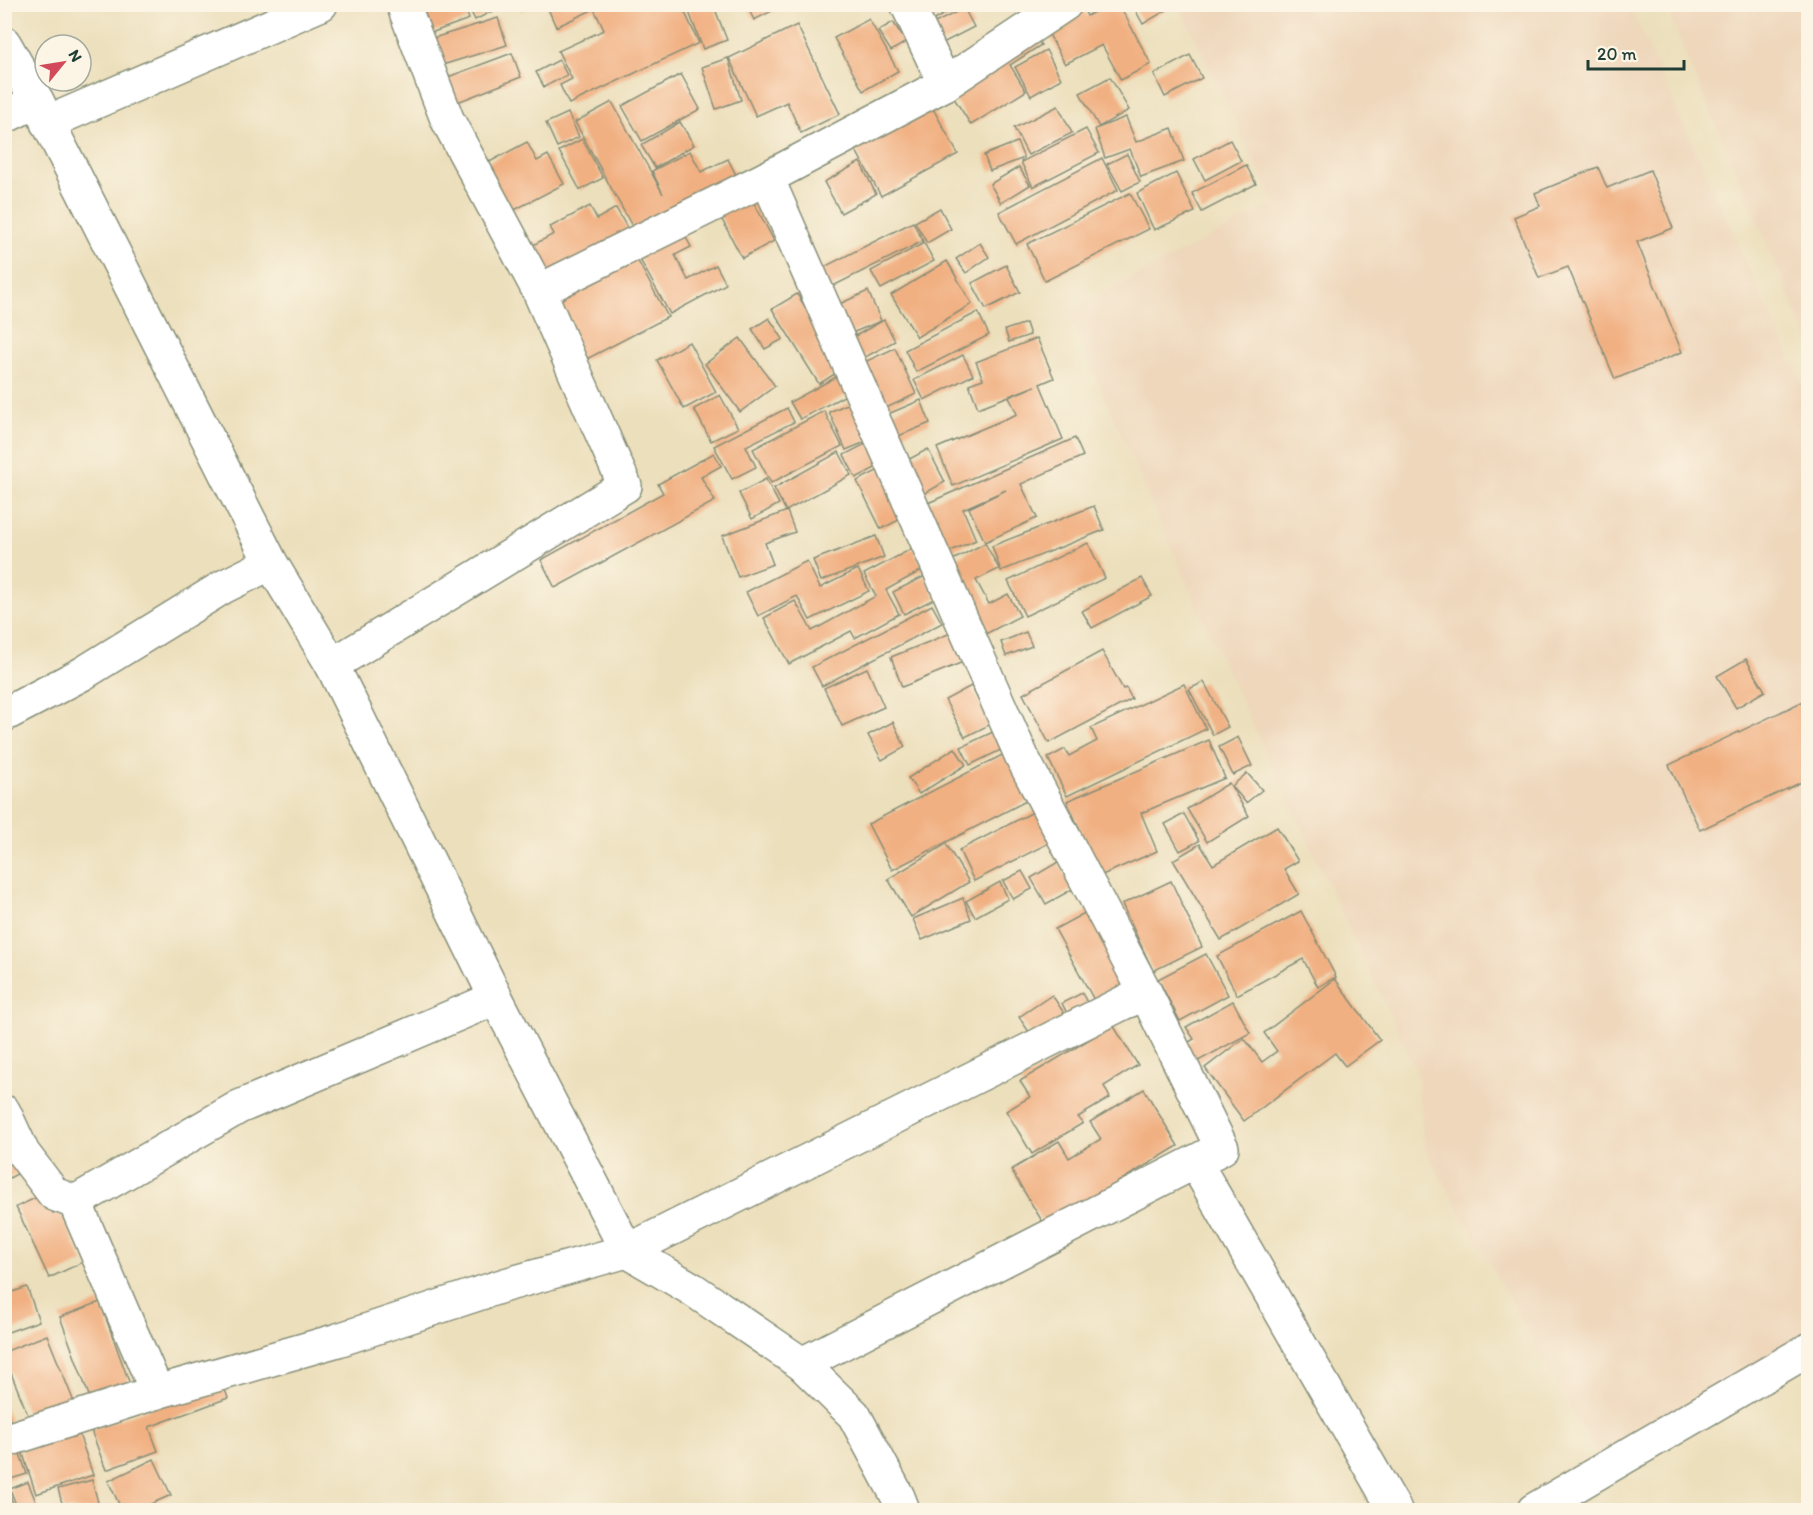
<svg xmlns="http://www.w3.org/2000/svg" width="1813" height="1515" viewBox="0 0 1813 1515" font-family="Itim,sans-serif">
<style>
.built{fill:#eed7bb}
.building{fill:#f1b082}
.lines{fill:none;stroke-linecap:round;stroke-linejoin:round}
.street-casing{stroke:#868e78;stroke-width:36}
.secondary-casing{stroke:#868e78;stroke-width:36}
.street{stroke:#fff;stroke-width:33}
.secondary{stroke:#fff;stroke-width:33}
</style>
<rect width="100%" height="100%" fill="#fcf5e5"/>
<filter id="ink" filterUnits="userSpaceOnUse"><feTurbulence type="fractalNoise" baseFrequency=".0167" numOctaves="2"/><feDisplacementMap in="SourceGraphic" scale="12" xChannelSelector="R" yChannelSelector="G"/><feConvolveMatrix kernelMatrix="1 2 1 2 8 2 1 2 1" color-interpolation-filters="sRGB"/></filter>
<filter id="wash" filterUnits="userSpaceOnUse"><feTurbulence type="fractalNoise" baseFrequency=".008" numOctaves="4" result="noise"/><feDisplacementMap in="SourceGraphic" scale="24" xChannelSelector="R" yChannelSelector="G"/><feGaussianBlur stdDeviation="1.35" result="paint"/><feColorMatrix in="noise" values="0 0 0 0 0 0 0 0 0 0 0 0 0 0 0 0 0 1.4 0 .05"/><feComposite in="paint" operator="in"/></filter>
<g filter="url(#wash)">
<rect width="100%" height="100%" fill="#ecdfbc"/>
<!-- built -->
<g class="built">
<polygon points="1179,5 1629,5 1808,396 1808,1333 1597,1455 1425,1149 1416,1070 1199,611 1067,312 1275,203"/>
<polygon points="1665,5 1808,5 1808,340 1692,69"/>
</g>
<g id="blocks">
<!-- building -->
<g class="building">
<polygon points="428,4 464,4 469,19 428,34 419,8"/>
<polygon points="467,4 495,4 497,9 475,20"/>
<polygon points="518,4 534,4 521,11"/>
<polygon points="546,4 681,4 699,43 569,104 560,85 572,79 558,51 604,30 594,9 556,27"/>
<polygon points="686,4 713,4 727,40 703,49"/>
<polygon points="746,4 776,4 778,8 754,20"/>
<polygon points="916,4 962,4 927,24"/>
<polygon points="1081,4 1087,16 1109,4 1119,4 1151,64 1121,80 1102,45 1065,64 1042,21"/>
<polygon points="1132,4 1168,4 1170,8 1143,24"/>
<polygon points="964,8 974,27 937,46 927,27"/>
<polygon points="498,18 507,45 436,67 427,40"/>
<polygon points="869,19 898,71 863,91 834,38"/>
<polygon points="893,22 906,42 891,51 878,31"/>
<polygon points="797,25 840,114 801,133 787,102 756,116 729,58"/>
<polygon points="1031,30 1041,45 1010,65 1026,91 971,125 945,84"/>
<polygon points="1046,50 1061,79 1031,96 1015,67"/>
<polygon points="512,53 521,77 450,105 440,80"/>
<polygon points="1190,55 1202,78 1165,97 1154,74"/>
<polygon points="728,58 741,100 716,109 702,67"/>
<polygon points="559,60 567,75 544,87 536,72"/>
<polygon points="681,74 700,109 642,141 622,106"/>
<polygon points="1110,77 1129,110 1099,127 1080,93"/>
<polygon points="612,102 663,194 652,171 690,151 701,172 728,159 738,179 638,237 575,122"/>
<polygon points="931,105 958,154 881,196 854,147"/>
<polygon points="1058,106 1072,133 1028,155 1014,128"/>
<polygon points="568,113 579,137 557,147 546,123"/>
<polygon points="1126,117 1136,142 1172,128 1184,161 1141,177 1130,149 1105,158 1095,129"/>
<polygon points="680,122 694,145 655,168 641,145"/>
<polygon points="1086,129 1099,153 1033,187 1021,162"/>
<polygon points="582,139 603,178 580,190 559,151"/>
<polygon points="1230,140 1241,161 1205,180 1194,159"/>
<polygon points="527,142 537,161 548,155 564,184 503,216 478,168"/>
<polygon points="1017,142 1024,158 990,171 984,155"/>
<polygon points="1127,154 1140,182 1122,191 1107,164"/>
<polygon points="1102,158 1118,190 1016,244 999,212"/>
<polygon points="860,162 876,194 841,213 824,182"/>
<polygon points="1246,165 1256,184 1202,212 1192,193"/>
<polygon points="1019,167 1030,185 1001,203 990,184"/>
<polygon points="1598,167 1607,188 1650,170 1673,228 1637,242 1682,352 1615,379 1568,267 1539,278 1514,217 1540,206 1535,193"/>
<polygon points="1176,173 1195,212 1154,230 1137,193"/>
<polygon points="1130,193 1149,229 1045,281 1027,244"/>
<polygon points="750,195 774,241 742,258 718,212"/>
<polygon points="590,206 597,219 616,208 631,235 547,279 529,247 554,234 550,227"/>
<polygon points="940,208 951,229 927,243 915,222"/>
<polygon points="913,222 923,241 829,288 820,269"/>
<polygon points="682,230 691,247 675,255 688,280 716,265 726,284 670,314 637,254"/>
<polygon points="924,243 934,261 881,289 871,271"/>
<polygon points="980,243 989,257 966,273 956,259"/>
<polygon points="632,250 668,317 579,363 545,295"/>
<polygon points="947,261 972,304 917,337 891,295"/>
<polygon points="1006,265 1020,292 986,309 972,283"/>
<polygon points="868,291 881,321 847,335 835,306"/>
<polygon points="797,294 844,368 819,384 772,309"/>
<polygon points="978,312 989,335 916,372 905,350"/>
<polygon points="769,318 783,339 765,349 752,329"/>
<polygon points="884,320 895,341 856,362 844,342"/>
<polygon points="1026,323 1030,335 1009,342 1005,330"/>
<polygon points="740,338 775,386 740,412 705,364"/>
<polygon points="1037,338 1054,378 1040,384 1063,439 953,486 937,448 1017,414 1009,397 1035,386 978,408 969,384 983,379 976,362"/>
<polygon points="689,342 716,392 684,409 657,360"/>
<polygon points="895,348 916,394 882,410 860,364"/>
<polygon points="963,355 973,375 924,400 914,380"/>
<polygon points="840,375 850,393 800,419 790,402"/>
<polygon points="720,395 738,428 711,441 694,409"/>
<polygon points="921,400 930,423 891,439 881,417"/>
<polygon points="854,401 870,440 846,450 829,412"/>
<polygon points="787,408 794,422 746,446 756,467 732,479 714,446"/>
<polygon points="824,411 842,446 771,483 753,449"/>
<polygon points="1075,438 1083,456 1021,484 1037,518 985,542 969,508 1006,490 963,509 976,540 941,555 919,507"/>
<polygon points="869,442 881,465 856,478 844,455"/>
<polygon points="928,449 945,482 920,496 902,463"/>
<polygon points="839,452 851,475 786,511 774,488"/>
<polygon points="714,453 721,466 701,477 715,501 555,588 541,560 663,493 658,484"/>
<polygon points="883,468 907,516 881,529 857,481"/>
<polygon points="766,479 779,504 752,519 739,493"/>
<polygon points="1094,506 1104,530 1001,571 992,546"/>
<polygon points="787,511 795,532 765,543 773,564 738,577 722,536"/>
<polygon points="876,536 884,557 821,581 813,560"/>
<polygon points="985,543 999,569 976,580 989,604 1008,594 1020,616 980,637 943,565"/>
<polygon points="1088,543 1105,578 1025,616 1008,581"/>
<polygon points="913,548 924,569 886,590 899,614 855,638 851,631 789,664 764,618 795,601 812,631 876,596 864,574"/>
<polygon points="807,561 820,588 858,569 869,591 810,620 797,596 758,616 746,592"/>
<polygon points="925,576 936,598 904,614 893,592"/>
<polygon points="1142,578 1152,596 1092,628 1082,611"/>
<polygon points="932,605 942,623 822,686 812,667"/>
<polygon points="956,631 968,660 902,687 891,657"/>
<polygon points="1026,632 1032,646 1006,656 1001,642"/>
<polygon points="1102,651 1123,689 1126,688 1132,699 1049,743 1023,694"/>
<polygon points="1746,659 1765,691 1736,708 1717,676"/>
<polygon points="867,668 884,707 842,726 824,688"/>
<polygon points="1204,682 1228,727 1213,735 1189,689"/>
<polygon points="1184,684 1206,729 1067,796 1048,758 1065,749 1069,756 1097,741 1091,728"/>
<polygon points="971,686 991,724 965,737 945,700"/>
<polygon points="1808,699 1808,779 1700,830 1669,765"/>
<polygon points="893,722 905,747 882,760 868,735"/>
<polygon points="997,730 1005,748 970,765 961,747"/>
<polygon points="1238,737 1252,766 1233,775 1219,747"/>
<polygon points="1209,740 1225,778 1141,813 1157,851 1100,876 1067,801"/>
<polygon points="955,748 966,765 919,794 908,778"/>
<polygon points="1008,752 1032,798 892,870 868,824"/>
<polygon points="1247,773 1262,790 1246,803 1232,786"/>
<polygon points="1229,783 1249,816 1207,842 1187,809"/>
<polygon points="1037,810 1053,841 974,881 959,850"/>
<polygon points="1184,814 1199,841 1180,851 1165,824"/>
<polygon points="1277,827 1298,861 1284,869 1299,894 1221,940 1173,860 1200,844 1213,865"/>
<polygon points="946,844 969,882 911,917 888,879"/>
<polygon points="1058,862 1073,889 1046,904 1031,878"/>
<polygon points="1022,871 1032,889 1013,899 1003,881"/>
<polygon points="1171,881 1202,947 1153,971 1122,904"/>
<polygon points="1000,882 1008,899 975,917 966,901"/>
<polygon points="963,898 971,919 922,940 913,919"/>
<polygon points="1090,910 1134,990 1099,1009 1055,929"/>
<polygon points="1301,911 1336,977 1318,987 1303,959 1237,995 1217,956"/>
<polygon points="1206,954 1228,995 1180,1021 1158,979"/>
<polygon points="1335,979 1380,1040 1345,1066 1335,1053 1244,1121 1205,1068 1244,1038 1262,1062 1277,1051 1264,1033"/>
<polygon points="1082,993 1093,1013 1072,1024 1062,1003"/>
<polygon points="1052,995 1068,1019 1035,1041 1019,1017"/>
<polygon points="1233,1001 1250,1033 1189,1066 1179,1048 1194,1039 1186,1027"/>
<polygon points="1113,1025 1138,1065 1104,1086 1110,1098 1078,1117 1083,1123 1032,1154 1006,1111 1030,1097 1020,1081"/>
<polygon points="1144,1089 1178,1146 1045,1226 1011,1170 1059,1141 1069,1158 1101,1139 1090,1122"/>
<polygon points="4,1133 28,1168 4,1181"/>
<polygon points="44,1194 53,1213 60,1210 83,1262 49,1278 16,1207"/>
<polygon points="4,1258 11,1272 4,1275"/>
<polygon points="27,1287 39,1321 8,1332 4,1321 4,1295"/>
<polygon points="100,1302 131,1387 91,1401 60,1317"/>
<polygon points="47,1335 74,1402 30,1420 4,1356 4,1352"/>
<polygon points="222,1381 228,1398 149,1427 158,1451 106,1470 91,1430"/>
<polygon points="4,1406 10,1420 4,1422"/>
<polygon points="78,1431 93,1475 36,1494 22,1451"/>
<polygon points="18,1448 27,1474 4,1481 4,1453"/>
<polygon points="154,1459 171,1495 137,1510 122,1510 108,1481"/>
<polygon points="92,1480 100,1510 64,1510 58,1489"/>
<polygon points="28,1482 38,1507 27,1510 18,1510 10,1489"/>
<polygon points="7,1487 15,1510 4,1510 4,1488"/>
</g>
</g>
</g>
<g filter="url(#ink)">
<use href="#blocks" fill-opacity="0" stroke="#868e78" stroke-width="1.5"/>
<g class="lines">
<!-- street casing -->
<g class="street-casing">
<g id="street">
<polyline points="403,4 447,119 539,291"/>
<polyline points="907,4 945,84"/>
<polyline points="4,43 37,101 271,563 332,665 496,998 627,1251 692,1289 802,1364 854,1415 898,1497 903,1510"/>
<polyline points="4,117 37,101"/>
<polyline points="47,123 321,4"/>
<polyline points="767,178 1022,757 1146,994 1222,1148 802,1364"/>
<polyline points="332,665 625,486 539,291 767,178 945,84 1065,4"/>
<polyline points="4,715 82,674 223,587 271,563"/>
<polyline points="4,1112 23,1153 54,1194 75,1202 157,1392"/>
<polyline points="1195,1162 1395,1510"/>
<polyline points="75,1202 239,1107 496,998"/>
<polyline points="4,1441 157,1392 338,1340 505,1285 627,1251 1123,1003 1146,994"/>
</g>
</g>
<!-- secondary casing -->
<g class="secondary-casing">
<polyline id="secondary" points="1534,1510 1808,1350"/>
</g>
<!-- street -->
<use href="#street" class="street"/>
<!-- secondary -->
<use href="#secondary" class="secondary"/>
</g>
</g>
<!-- margin -->
<rect width="1813" height="1515" fill="none" stroke="#fcf5e5" stroke-width="24"/>
<!-- north arrow -->
<g transform="translate(63 63) rotate(60)"><circle r="28" fill="#fcf5e5" stroke="#a4ab9e" stroke-width="1.5"/>
<path d="M0-4.5L10 22L0 15L-10 22Z" fill="#d1495b"/>
<text y="-9" font-size="16" font-weight="bold" text-anchor="middle" fill="#1f3d34">N</text>
</g>
<!-- scale -->
<path d="M1588 60v9h96v-9" fill="none" stroke="#1f3d34" stroke-width="3"/>
<text x="1597" y="60" font-size="18" fill="#1f3d34" stroke="#fcf5e5" stroke-width="4.5" paint-order="stroke">20 m</text>
</svg>
